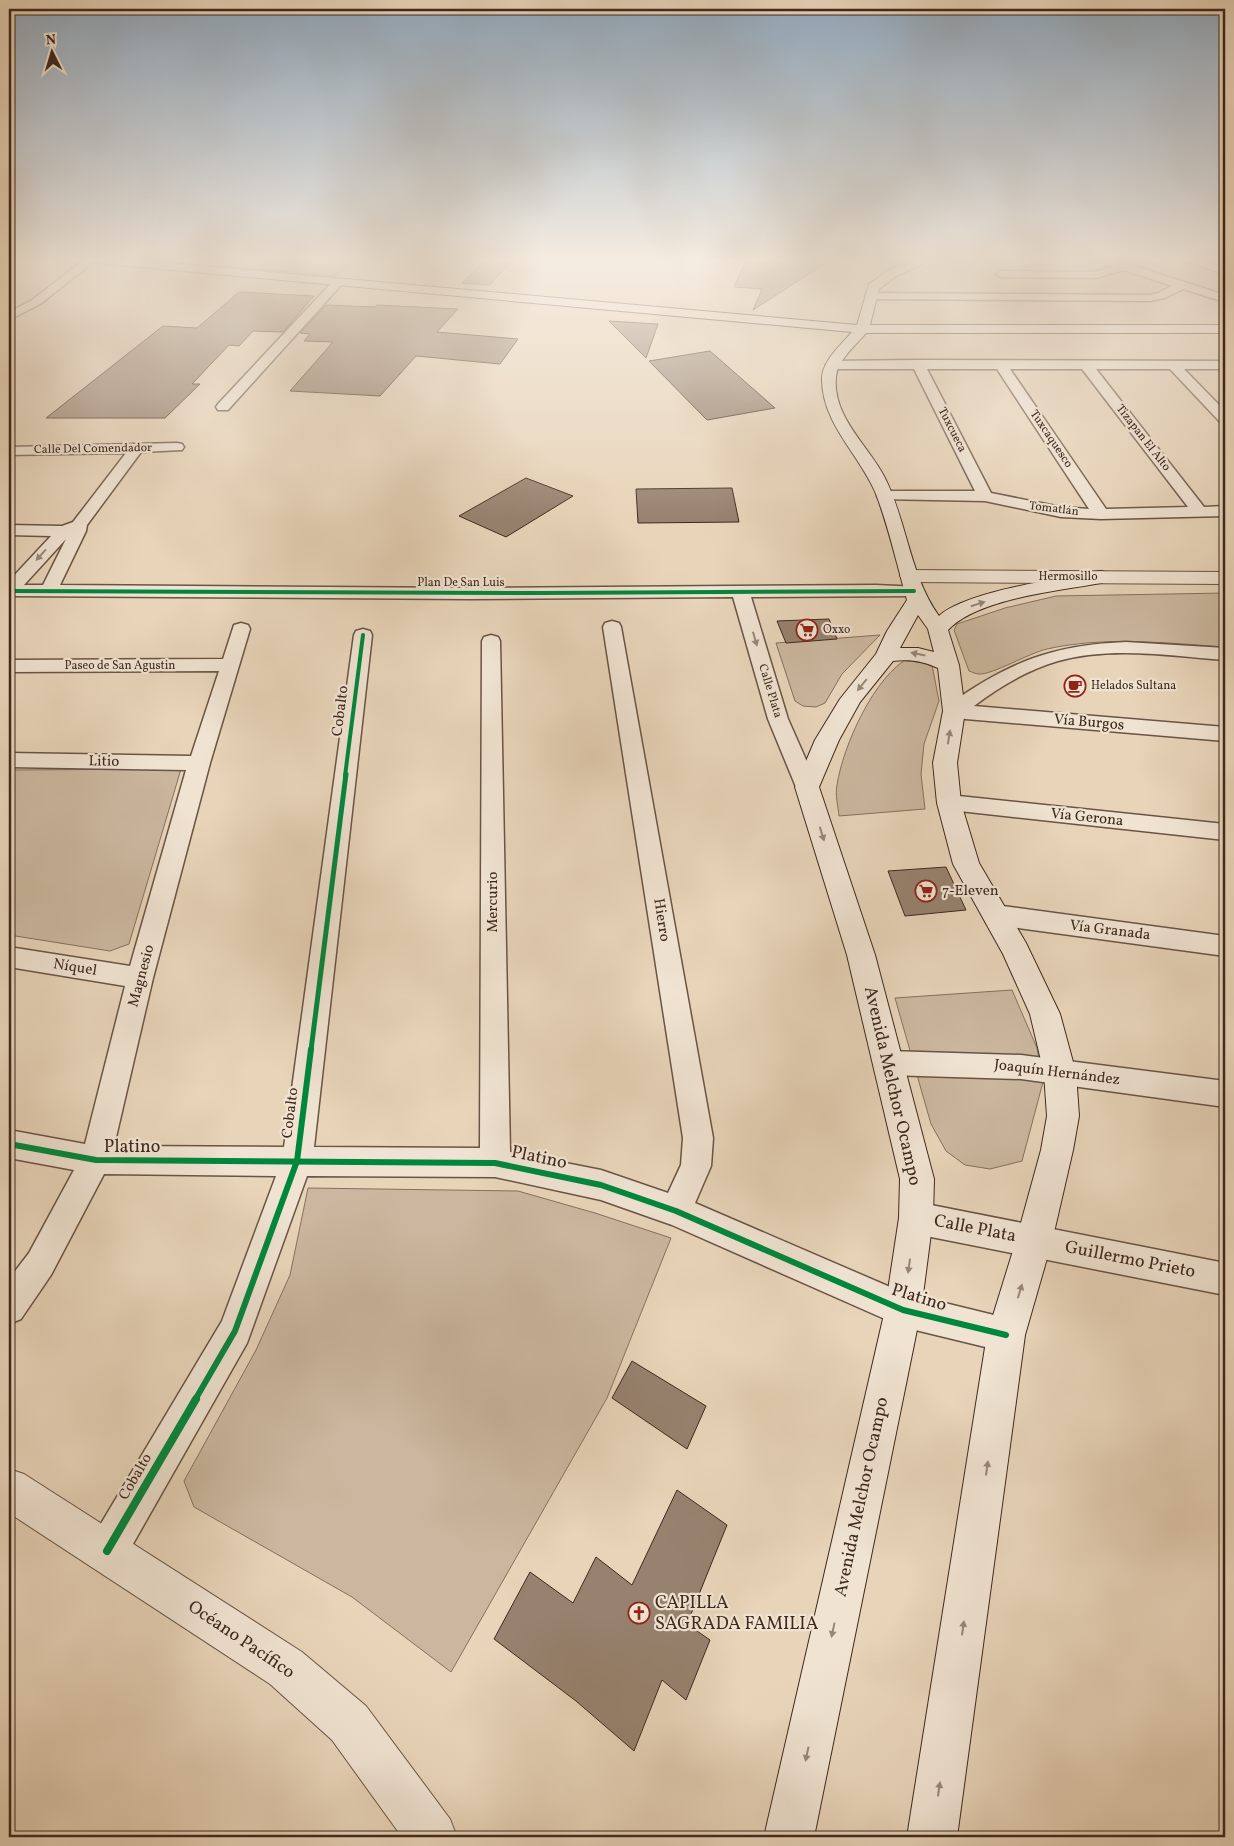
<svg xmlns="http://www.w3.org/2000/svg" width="1234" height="1846" viewBox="0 0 1234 1846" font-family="Vollkorn,serif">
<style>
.green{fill:#cbb79f;stroke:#85705e}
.building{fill:#97826f;stroke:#3f291e}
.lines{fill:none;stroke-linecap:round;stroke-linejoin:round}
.minor-casing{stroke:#695445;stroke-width:3}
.tertiary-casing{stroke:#695445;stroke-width:2}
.secondary-casing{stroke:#3f291e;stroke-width:2}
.minor{fill:#f0e3d2;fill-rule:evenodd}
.tertiary{fill:#f0e3d2;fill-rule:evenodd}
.secondary{fill:#f0e3d2;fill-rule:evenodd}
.cycleway-far3-casing{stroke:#f0e3d2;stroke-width:6}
.cycleway-far2-casing{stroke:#f0e3d2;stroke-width:8}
.cycleway-far1-casing{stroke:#f0e3d2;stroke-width:9}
.cycleway-casing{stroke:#f0e3d2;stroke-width:11}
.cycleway-far3{stroke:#00873e;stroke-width:4}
.cycleway-far2{stroke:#00873e;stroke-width:5}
.cycleway-far1{stroke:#00873e;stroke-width:6}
.cycleway{stroke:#00873e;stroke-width:8}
.oneway{fill:#988678}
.labels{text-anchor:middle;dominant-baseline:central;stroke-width:4.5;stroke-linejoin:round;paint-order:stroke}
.far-street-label{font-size:12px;fill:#3f291e;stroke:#f0e3d2}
.far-poi-label{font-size:12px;fill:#3f291e;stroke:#f0e3d2;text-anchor:start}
.street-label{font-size:15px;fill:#3f291e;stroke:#f0e3d2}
.poi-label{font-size:15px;fill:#3f291e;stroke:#f0e3d2;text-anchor:start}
.near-street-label{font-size:18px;fill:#3f291e;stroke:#f0e3d2}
.near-poi-label{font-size:18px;fill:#3f291e;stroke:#f0e3d2;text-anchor:start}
</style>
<rect width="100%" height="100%" fill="#e8d4b9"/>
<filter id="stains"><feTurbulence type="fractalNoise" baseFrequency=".004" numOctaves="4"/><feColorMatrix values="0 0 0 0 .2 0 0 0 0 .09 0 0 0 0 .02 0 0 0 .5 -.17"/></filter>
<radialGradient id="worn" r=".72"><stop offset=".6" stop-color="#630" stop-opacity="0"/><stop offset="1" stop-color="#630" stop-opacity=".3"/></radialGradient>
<!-- green -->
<g class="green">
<polygon points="229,260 356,260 335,276 220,266"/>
<polygon points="1037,260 1091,260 1112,267 1098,272 1019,271"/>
<path d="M1225 593V647C1166 643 1105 636 1047 649 1029 653 992 675 979 674 976 674 972 672 969 671L954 630 957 624 1005 608 1056 596Z"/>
<polygon points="880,635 842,674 825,703 816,707 803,706 795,701 776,643"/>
<path d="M910 657 932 665 939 701 924 744 921 774 925 809 839 816C838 806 835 795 837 785 843 746 874 676 910 657Z"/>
<polygon points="181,769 129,944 110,951 9,935 9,770"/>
<polygon points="1012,990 1037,1048 1043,1082 1022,1161 990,1169 965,1165 946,1151 931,1124 895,998"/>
<polygon points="308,1188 518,1191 595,1213 671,1238 607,1398 451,1672 352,1597 194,1507 184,1481 256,1350 290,1275"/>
</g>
<!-- building -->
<g class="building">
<polygon points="486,260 512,260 490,285 462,283"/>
<polygon points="746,260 831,260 753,310 762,289 734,287"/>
<polygon points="239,292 314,296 283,332 253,331 239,346 229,345 192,384 200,384 165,418 46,418 163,326 197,328"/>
<polygon points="326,305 375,307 377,305 458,309 437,332 518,339 500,364 416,356 380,396 290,391 333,342 304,341 310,334 300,333"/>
<polygon points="609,321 658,324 646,358"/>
<polygon points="710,351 775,408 707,420 649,361"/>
<polygon points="526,478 573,496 506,537 459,516"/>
<polygon points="732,488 739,522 638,523 636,489"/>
<polygon points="829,619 837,639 786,643 777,621"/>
<polygon points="946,867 966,910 905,916 888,871"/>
<polygon points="632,1361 706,1406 687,1449 612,1398"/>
<polygon points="677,1490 727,1525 687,1624 710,1640 686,1700 662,1680 634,1751 576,1701 494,1639 530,1572 573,1603 596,1557 632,1585"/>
</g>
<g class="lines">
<!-- minor casing -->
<g class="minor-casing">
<g id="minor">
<polygon points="84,260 96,260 40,304 9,320 9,312 32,300"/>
<polygon points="1098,260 1115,260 1225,295 1225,302 1183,289 1165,298 1150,301 871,299 865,296 871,293 1150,295 1158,293 1172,286 1124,270 1096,278 1001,277 996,274 1001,271 1095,272 1113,267"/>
<polygon points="1182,260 1199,260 1225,268 1225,274"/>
<polygon points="338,279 342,280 343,282 342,284 228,410 218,410 216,407 218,404 334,280"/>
<path d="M918 360 1225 361V369H1184L1225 411V423L1220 422 1170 369H1096L1204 507 1225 506V516L1101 519 1061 517 985 501 879 499 877 496 879 493 885 491H975L914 369H832L826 365 832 361ZM927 369H997L1089 509 1061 507 991 493ZM1010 369H1082L1188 507 1106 509Z"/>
<path d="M177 443 182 444 184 447 182 450 141 452 87 525 86 531 60 585 470 588 876 585 920 587 923 591 920 595 914 596 751 597 788 719 818 787 815 792 807 795 799 792 796 787 768 719 733 597 470 599 9 596V581L51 536 9 535V525L62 526 73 522 126 453 9 455V447ZM66 539 43 585H24Z"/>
<polygon points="612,621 619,623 621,627 713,1138 711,1166 695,1203 904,1293 1006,1318 1018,1323 1023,1335 1018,1347 1006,1352 903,1327 672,1225 601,1200 495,1177 307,1176 247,1343 121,1565 107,1570 93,1565 88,1551 93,1537 222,1321 276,1176 104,1174 51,1275 21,1319 9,1324 9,1279 29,1253 74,1170 9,1158 9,1130 85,1144 125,986 9,967 9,947 130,966 186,770 9,767 9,753 191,756 219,671 9,672 9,660 223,659 234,625 241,623 248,625 250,629 210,763 153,978 114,1146 284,1147 354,635 356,631 363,629 370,631 372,635 314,1147 480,1148 482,641 484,637 491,635 498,637 500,641 510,1152 601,1170 668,1193 681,1165 683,1138 603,627 605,623"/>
<path d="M1126 642 1225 648V660C1170 656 1112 646 1058 661 1027 670 999 687 974 706L1225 727V741L954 718 947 716 944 711 947 706C1007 663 1051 645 1126 642Z"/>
<polygon points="949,795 1225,824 1225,840 941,809 938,803 941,797"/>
<polygon points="995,905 1225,936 1225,956 995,925 986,922 983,915 986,908"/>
<polygon points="888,1051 1021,1055 1225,1081 1225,1107 1021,1079 888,1075 878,1072 874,1063 878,1054"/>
<polygon points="916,1202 1225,1263 1225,1295 916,1234 905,1229 900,1218 905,1207"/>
</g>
</g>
<!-- tertiary casing -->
<g class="tertiary-casing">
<g id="tertiary">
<polygon points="910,570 1225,572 1225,584 910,582 903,580 900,576 903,572"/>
<polygon points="9,1469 24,1474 302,1652 366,1706 450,1819 457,1837 402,1837 332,1740 270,1684 9,1513"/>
</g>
</g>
<!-- secondary casing -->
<g class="secondary-casing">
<path id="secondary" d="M89 260H136L857 325 869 284 887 271 913 260H930L895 277 879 289 870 325H1225V333H866C855 346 838 360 836 377 832 417 869 446 885 478 907 522 910 576 939 616 966 591 1063 578 1101 571L1108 573 1111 577 1108 581 1101 583C1059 591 978 598 948 630L959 665 965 711 957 763 961 803 979 863 1026 943 1060 1014 1076 1073 1079 1116 1073 1150 1052 1241 1025 1335 957 1837H907L987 1335 1016 1241 1041 1150 1047 1116 1044 1073 1030 1014 1003 954 953 864 937 803 933 763 943 711 938 668C923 661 910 659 893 661L860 702 839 740 819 787 875 955 934 1179 933 1218 921 1310 814 1837H764L885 1310 899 1218 900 1179 847 955 795 787 815 740 840 699 876 654 887 631 907 600C897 565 889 528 876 494 860 455 822 424 822 379 822 361 841 345 852 332L95 263ZM918 615 928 629 934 652 918 648H900Z"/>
</g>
<!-- minor -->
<use href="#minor" class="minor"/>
<!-- tertiary -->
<use href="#tertiary" class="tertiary"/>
<!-- secondary -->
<use href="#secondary" class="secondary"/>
<!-- cycleway-far3 casing -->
<g class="cycleway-far3-casing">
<g id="cycleway-far3">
<polyline points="9,591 540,593 914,591"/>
<polyline points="345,776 363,635"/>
</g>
</g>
<!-- cycleway-far2 casing -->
<g class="cycleway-far2-casing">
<polyline id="cycleway-far2" points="311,1050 346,774"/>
</g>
<!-- cycleway-far1 casing -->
<g class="cycleway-far1-casing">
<g id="cycleway-far1">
<polyline points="9,1144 96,1160 495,1163 601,1185 676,1211 903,1310 1006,1335"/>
<polyline points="195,1400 235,1331 297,1161 311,1049"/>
</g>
</g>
<!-- cycleway casing -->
<g class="cycleway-casing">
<polyline id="cycleway" points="107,1551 196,1399"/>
</g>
<!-- cycleway-far3 -->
<use href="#cycleway-far3" class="cycleway-far3"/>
<!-- cycleway-far2 -->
<use href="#cycleway-far2" class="cycleway-far2"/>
<!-- cycleway-far1 -->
<use href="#cycleway-far1" class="cycleway-far1"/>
<!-- cycleway -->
<use href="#cycleway" class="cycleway"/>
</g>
<!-- one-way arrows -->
<defs><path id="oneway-solid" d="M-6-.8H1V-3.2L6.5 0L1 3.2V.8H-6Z" transform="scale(1.25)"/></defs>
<g class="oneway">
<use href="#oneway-solid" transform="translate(41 555) rotate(132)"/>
<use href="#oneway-solid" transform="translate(978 604) rotate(-18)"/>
<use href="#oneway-solid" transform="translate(755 639) rotate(74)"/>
<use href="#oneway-solid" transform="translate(918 654) rotate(-169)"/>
<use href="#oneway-solid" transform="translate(862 685) rotate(129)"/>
<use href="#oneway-solid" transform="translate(949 737) rotate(-81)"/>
<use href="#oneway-solid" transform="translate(822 834) rotate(73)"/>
<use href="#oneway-solid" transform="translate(909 1266) rotate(98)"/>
<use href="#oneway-solid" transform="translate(1020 1291) rotate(-73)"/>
<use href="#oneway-solid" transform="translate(987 1468) rotate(-82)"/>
<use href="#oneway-solid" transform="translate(963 1628) rotate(-82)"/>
<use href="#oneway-solid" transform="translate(833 1630) rotate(102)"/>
<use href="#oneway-solid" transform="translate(807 1754) rotate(102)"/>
<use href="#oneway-solid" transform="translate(939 1789) rotate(-82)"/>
</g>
<!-- sky -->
<linearGradient id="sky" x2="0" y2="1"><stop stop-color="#91aac0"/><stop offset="0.5" stop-color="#f5ece0"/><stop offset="1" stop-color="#f5ece0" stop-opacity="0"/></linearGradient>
<rect width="1234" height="519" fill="url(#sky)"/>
<!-- icons -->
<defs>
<g id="supermarket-ring" transform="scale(1.125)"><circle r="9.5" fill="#f0e3d2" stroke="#8f2418" stroke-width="1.5"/><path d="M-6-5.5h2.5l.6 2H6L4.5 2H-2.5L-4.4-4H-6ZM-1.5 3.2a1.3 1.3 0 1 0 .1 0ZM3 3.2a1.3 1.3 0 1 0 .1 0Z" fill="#8f2418"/></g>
<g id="cafe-ring" transform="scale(1.125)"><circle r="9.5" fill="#f0e3d2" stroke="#8f2418" stroke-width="1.5"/><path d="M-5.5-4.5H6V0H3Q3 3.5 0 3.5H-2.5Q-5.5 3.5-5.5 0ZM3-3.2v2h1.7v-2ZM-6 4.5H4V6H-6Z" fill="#8f2418"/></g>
<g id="church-ring" transform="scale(1.125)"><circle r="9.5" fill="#f0e3d2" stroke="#8f2418" stroke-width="1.5"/><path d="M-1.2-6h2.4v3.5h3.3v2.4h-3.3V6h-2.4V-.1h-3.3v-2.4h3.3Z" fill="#8f2418"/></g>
</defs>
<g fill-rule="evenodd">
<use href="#supermarket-ring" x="807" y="630"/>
<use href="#cafe-ring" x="1075" y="686"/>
<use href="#supermarket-ring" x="926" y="891"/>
<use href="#church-ring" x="639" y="1613"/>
</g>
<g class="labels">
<!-- far-street labels -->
<g class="far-street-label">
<text transform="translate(952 430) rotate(63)">Tuxcueca</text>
<text transform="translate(1143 438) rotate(52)">Tizapan El Alto</text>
<text transform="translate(1051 439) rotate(56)">Tuxcaquesco</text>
<text transform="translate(93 449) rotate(-1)">Calle Del Comendador</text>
<text transform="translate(1054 509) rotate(7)">Tomatlán</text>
<text x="1068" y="577">Hermosillo</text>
<text x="461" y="583">Plan De San Luis</text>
<text x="120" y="666">Paseo de San Agustin</text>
<text transform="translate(770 691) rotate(73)">Calle Plata</text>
</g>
<!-- far-poi labels -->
<g class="far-poi-label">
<text x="823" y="630">Oxxo</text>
<text x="1091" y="686">Helados Sultana</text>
</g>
<!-- street labels -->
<g class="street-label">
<text transform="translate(341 711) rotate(-83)">Cobalto</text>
<text transform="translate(1089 723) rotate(5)">Vía Burgos</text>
<text transform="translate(104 762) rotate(1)">Litio</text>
<text transform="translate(1087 818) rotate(6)">Vía Gerona</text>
<text transform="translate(493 902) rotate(-90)">Mercurio</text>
<text transform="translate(661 920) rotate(81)">Hierro</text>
<text transform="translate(1110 931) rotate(7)">Vía Granada</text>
<text transform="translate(75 968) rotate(9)">Níquel</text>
<text transform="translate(142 976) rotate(-75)">Magnesio</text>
<text transform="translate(1057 1073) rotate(7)">Joaquín Hernández</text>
<text transform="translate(291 1113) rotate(-83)">Cobalto</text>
<text transform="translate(136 1477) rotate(-60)">Cobalto</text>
</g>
<!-- poi labels -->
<g class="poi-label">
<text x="942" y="891">7-Eleven</text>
</g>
<!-- near-street labels -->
<g class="near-street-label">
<text transform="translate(892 1086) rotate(77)">Avenida Melchor Ocampo</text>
<text x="132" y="1147">Platino</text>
<text transform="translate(539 1158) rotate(12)">Platino</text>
<text transform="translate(975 1229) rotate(11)">Calle Plata</text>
<text transform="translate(1130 1260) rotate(11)">Guillermo Prieto</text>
<text transform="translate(919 1298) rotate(17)">Platino</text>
<text transform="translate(862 1497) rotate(-78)">Avenida Melchor Ocampo</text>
<text transform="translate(241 1640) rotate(34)">Océano Pacífico</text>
</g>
<!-- near-poi labels -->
<g class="near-poi-label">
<text x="655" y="1603">CAPILLA<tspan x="655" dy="21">SAGRADA FAMILIA</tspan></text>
</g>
</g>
<!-- margin -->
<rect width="1234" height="1846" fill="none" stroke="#e8d4b9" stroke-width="30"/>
<rect x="10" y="10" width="1214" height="1826" fill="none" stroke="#3f291e" stroke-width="2.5"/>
<rect x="15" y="15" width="1204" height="1816" fill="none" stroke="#3f291e"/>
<!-- north arrow -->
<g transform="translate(52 52) rotate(355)" stroke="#f0e3d2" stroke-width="4" paint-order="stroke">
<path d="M0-4L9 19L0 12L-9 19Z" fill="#3f291e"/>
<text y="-8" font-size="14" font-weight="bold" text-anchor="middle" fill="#3f291e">N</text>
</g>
<rect width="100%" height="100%" filter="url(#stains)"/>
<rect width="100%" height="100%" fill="url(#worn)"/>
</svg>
